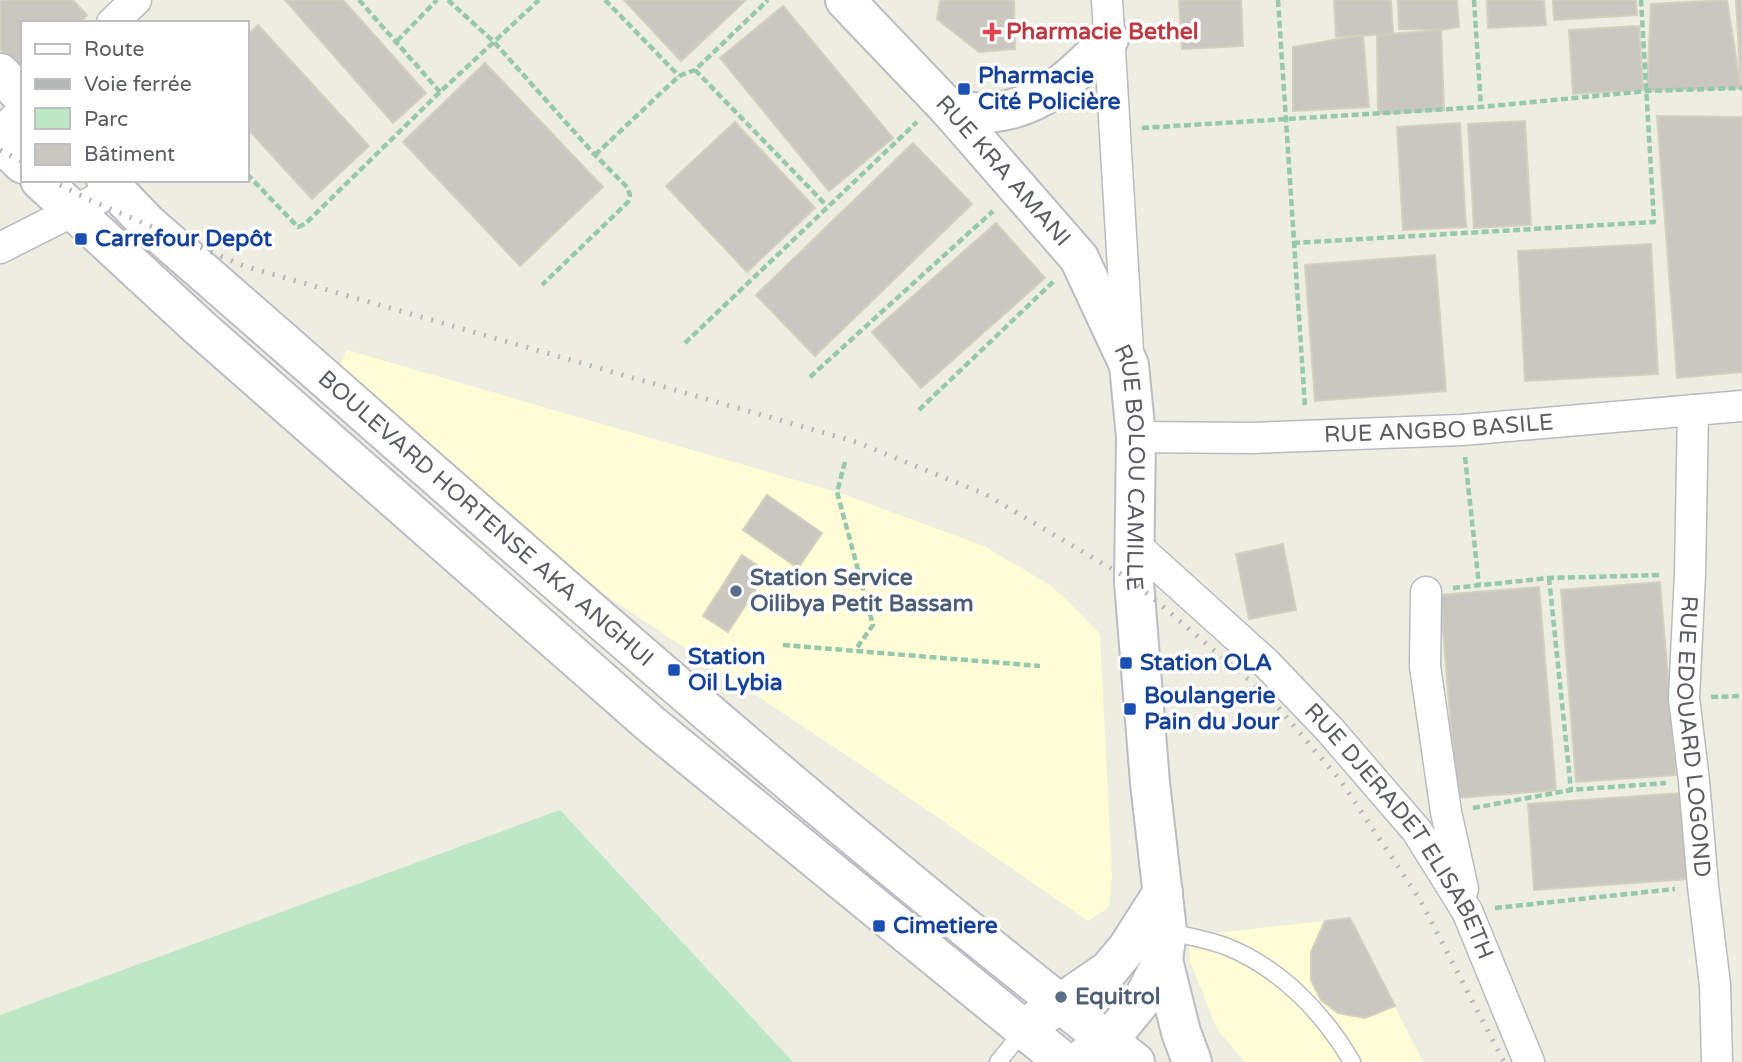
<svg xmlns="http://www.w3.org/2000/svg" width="1742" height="1062" viewBox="0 0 1742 1062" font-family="'Varela Round',sans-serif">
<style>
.commercial{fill:#fffdd6}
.green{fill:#bde7c5}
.building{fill:#c9c7bf;stroke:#d3d0c0;stroke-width:2}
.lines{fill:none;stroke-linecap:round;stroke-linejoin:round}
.lane-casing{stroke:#babbc1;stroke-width:19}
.street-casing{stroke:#babbc1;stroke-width:33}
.secondary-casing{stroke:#bbbcc4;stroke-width:42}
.path{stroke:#96c8ad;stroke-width:4.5;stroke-dasharray:7 3.5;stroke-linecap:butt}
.lane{stroke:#fff;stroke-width:16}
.street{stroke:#fff;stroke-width:30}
.secondary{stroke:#fff;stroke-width:38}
.rail{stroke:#b5b6b6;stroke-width:5;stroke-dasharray:2 9;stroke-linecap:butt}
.health-dot{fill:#e0444e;stroke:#fff;stroke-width:2.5}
.transit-dot{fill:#1a4fb4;stroke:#fff;stroke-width:2.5}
.service-dot{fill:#5c6f8a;stroke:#fff;stroke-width:2.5}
.labels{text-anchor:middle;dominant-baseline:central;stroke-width:7;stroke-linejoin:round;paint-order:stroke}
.health-label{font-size:23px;font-weight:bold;fill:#be3a42;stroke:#fff;text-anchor:start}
.transit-label{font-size:23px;font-weight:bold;fill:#164399;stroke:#fff;text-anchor:start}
.street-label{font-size:23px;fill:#5a5d63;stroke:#fff}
.service-label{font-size:23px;font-weight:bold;fill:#4e5e75;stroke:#fff;text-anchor:start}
</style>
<rect width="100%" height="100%" fill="#eeede2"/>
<!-- commercial -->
<g class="commercial">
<polygon points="347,350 837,492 984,546 1048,584 1066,599 1100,634 1112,876 1109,907 1088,921 867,769 468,504 332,382"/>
<polygon points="1350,918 1423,1062 1245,1062 1217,1029 1190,961 1189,936"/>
</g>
<!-- green -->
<polygon class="green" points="560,810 793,1062 0,1062 0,1015"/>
<!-- building -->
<g class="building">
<polygon points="0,0 73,0 87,15 80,23 23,23 23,73 0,49"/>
<polygon points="285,0 343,0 426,93 393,123"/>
<polygon points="624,0 746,0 681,61"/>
<polygon points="940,0 1014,0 1015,49 979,52 937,19"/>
<polygon points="1179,0 1241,0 1243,46 1182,49"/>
<polygon points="1334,0 1391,0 1393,34 1336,37"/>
<polygon points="1398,0 1457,0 1459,27 1441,30 1399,29"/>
<polygon points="1487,0 1544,0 1546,25 1488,28"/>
<polygon points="1553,0 1636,0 1637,15 1554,20"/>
<polygon points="1727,0 1741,88 1647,91 1651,4"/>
<polygon points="1736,0 1742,0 1742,88 1741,88"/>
<polygon points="783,6 893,138 829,191 720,58"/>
<polygon points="258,25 369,146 312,199 247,128 247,36"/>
<polygon points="1639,26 1643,90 1573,94 1569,30"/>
<polygon points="1441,30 1444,110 1378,114 1377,35"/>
<polygon points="1363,35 1369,107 1293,111 1293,47"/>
<polygon points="485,63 603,187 520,266 403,142"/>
<polygon points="1657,116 1742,117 1742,372 1677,378"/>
<polygon points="1525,121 1531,225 1474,228 1468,124"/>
<polygon points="735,122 815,208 747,272 666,186"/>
<polygon points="1460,123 1466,227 1403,230 1397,127"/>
<polygon points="913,143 972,204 815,356 756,295"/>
<polygon points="996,223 1045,278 921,388 872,332"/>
<polygon points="1651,244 1658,374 1525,381 1518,251"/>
<polygon points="1435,255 1446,391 1315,401 1305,265"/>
<polygon points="767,495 822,533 798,568 743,530"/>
<polygon points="1283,544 1296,610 1249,619 1236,554"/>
<polygon points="742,555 767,572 728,632 703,616"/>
<polygon points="1660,582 1676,775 1576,782 1561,590"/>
<polygon points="1539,587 1556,790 1457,798 1440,595"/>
<polygon points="1681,793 1688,879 1534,890 1528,804"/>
<polygon points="1350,918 1395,1006 1365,1018 1338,1013 1321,1000 1311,980 1311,952 1325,921"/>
</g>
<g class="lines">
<!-- lane casing -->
<g class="lane-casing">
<g id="lane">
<path d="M1167 931C1186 936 1206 939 1225 946 1279 967 1323 1012 1352 1062"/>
<polyline points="998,1062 1024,1030"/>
</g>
</g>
<!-- street casing -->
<g class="street-casing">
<g id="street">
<polyline points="1107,0 1128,352"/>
<polyline points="112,23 136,0"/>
<polyline points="0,133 23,110"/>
<polyline points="0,248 115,190"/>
<path id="s1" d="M1693 410 1690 574 1684 698 1694 781 1703 886 1715 985 1717 1062"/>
<path id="s2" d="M1136 437 1252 438 1462 430 1742 406"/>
<path id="s3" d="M1134 544 1266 663 1330 730 1417 831 1467 911 1529 1062"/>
<polyline points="1426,592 1425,666 1446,812 1463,889"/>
</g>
</g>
<!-- secondary casing -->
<g class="secondary-casing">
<g id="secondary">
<path id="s4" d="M845 0 949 109 1079 258 1129 365 1136 437 1134 582 1150 783 1167 931 1163 960 1144 997 1108 1041 1086 1056"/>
<polyline points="0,73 23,97"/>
<path d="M949 109C961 110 974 113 987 113 1039 110 1076 75 1109 39"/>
<polyline points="0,142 23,164"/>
<polyline points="40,180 200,328 653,726 1064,1062"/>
<path id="s5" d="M106 180 147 223C473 506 793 798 1135 1062"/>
<polyline points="1163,960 1181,1032 1192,1062"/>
<polyline points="1039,1018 1109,970 1128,947 1163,892"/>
</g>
</g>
<!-- path -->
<g class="path">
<polyline points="359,0 440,92"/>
<polyline points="448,0 494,42 595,155 627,187 630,195 628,202 542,285"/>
<polyline points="605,0 679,76"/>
<polyline points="1278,0 1305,407"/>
<polyline points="1474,0 1481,107"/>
<polyline points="397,41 437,0"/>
<polyline points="695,70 827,206"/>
<polyline points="1142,128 1481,107 1647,91 1742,88"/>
<polyline points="595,155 679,76 695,70 768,0"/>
<polyline points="247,174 298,227 305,224 440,92 539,0"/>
<polyline points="1293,243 1654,222 1641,0"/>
<polyline points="685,343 917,122"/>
<polyline points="810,377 993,211"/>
<polyline points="919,410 1055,280"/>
<polyline points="1465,457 1479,585"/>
<polyline points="845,462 837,492 873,625 856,649"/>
<polyline points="1549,578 1571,790"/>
<polyline points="1453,588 1549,578 1661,575"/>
<polyline points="783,645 1040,666"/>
<polyline points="1711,697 1742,696"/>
<polyline points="1473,808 1571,790 1666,783"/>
<polyline points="1495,908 1675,889"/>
</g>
<!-- lane -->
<use href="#lane" class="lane"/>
<!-- street -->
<use href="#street" class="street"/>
<!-- secondary -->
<use href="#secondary" class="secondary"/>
<!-- rail -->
<g class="rail">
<polyline points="0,150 23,162"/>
<polyline points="50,180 92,201 244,266 856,442 985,494 1134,582 1270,698 1340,780 1419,898 1504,1062"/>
</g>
</g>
<!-- markers -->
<path class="health-dot" d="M988.5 21.5h7v7h7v7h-7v7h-7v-7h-7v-7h7z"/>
<g class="transit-dot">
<rect x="957" y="82" width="14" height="14" rx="3.5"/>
<rect x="74" y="232" width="14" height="14" rx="3.5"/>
<rect x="1119" y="656" width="14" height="14" rx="3.5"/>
<rect x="667" y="663" width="14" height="14" rx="3.5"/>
<rect x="1123" y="702" width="14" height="14" rx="3.5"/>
<rect x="872" y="919" width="14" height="14" rx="3.5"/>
</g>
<g class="service-dot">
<circle cx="736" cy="591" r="7"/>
<circle cx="1061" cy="997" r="7"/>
</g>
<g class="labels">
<!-- health labels -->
<g class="health-label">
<text x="1006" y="32">Pharmacie Bethel</text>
</g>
<!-- transit labels -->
<g class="transit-label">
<text x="978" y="76">Pharmacie<tspan x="978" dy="26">Cité Policière</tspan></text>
<text x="95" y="239">Carrefour Depôt</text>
<text x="688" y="657">Station<tspan x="688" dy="26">Oil Lybia</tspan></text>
<text x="1140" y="663">Station OLA</text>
<text x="1144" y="696">Boulangerie<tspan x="1144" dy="26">Pain du Jour</tspan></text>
<text x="893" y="926">Cimetiere</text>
</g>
<!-- street labels -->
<g class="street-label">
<text stroke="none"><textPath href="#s4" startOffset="233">RUE KRA AMANI</textPath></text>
<text stroke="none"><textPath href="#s2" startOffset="303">RUE ANGBO BASILE</textPath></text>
<text stroke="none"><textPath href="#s4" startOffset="569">RUE BOLOU CAMILLE</textPath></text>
<text stroke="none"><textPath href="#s5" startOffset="509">BOULEVARD HORTENSE AKA ANGHUI</textPath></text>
<text stroke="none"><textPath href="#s1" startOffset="327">RUE EDOUARD LOGOND</textPath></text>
<text stroke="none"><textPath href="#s3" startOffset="394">RUE DJERADET ELISABETH</textPath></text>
</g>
<!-- service labels -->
<g class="service-label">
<text x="750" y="578">Station Service<tspan x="750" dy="26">Oilibya Petit Bassam</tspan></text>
<text x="1075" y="997">Equitrol</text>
</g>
</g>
<!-- legend -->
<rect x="21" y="21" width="228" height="161" fill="#ffffff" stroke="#bdbec1" stroke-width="2"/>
<rect x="35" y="44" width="35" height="10" fill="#ffffff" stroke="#bdbec1" stroke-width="2"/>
<text x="84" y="56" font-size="21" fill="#5a5d63">Route</text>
<rect x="35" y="79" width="35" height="10" fill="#b5b6b6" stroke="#bdbec1" stroke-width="2"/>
<text x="84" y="91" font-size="21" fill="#5a5d63">Voie ferrée</text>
<rect x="35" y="108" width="35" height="21" fill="#bde7c5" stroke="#bdbec1" stroke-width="2"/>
<text x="84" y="126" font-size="21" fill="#5a5d63">Parc</text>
<rect x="35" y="144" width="35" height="21" fill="#c9c7bf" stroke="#bdbec1" stroke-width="2"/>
<text x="84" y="161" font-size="21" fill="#5a5d63">Bâtiment</text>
</svg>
